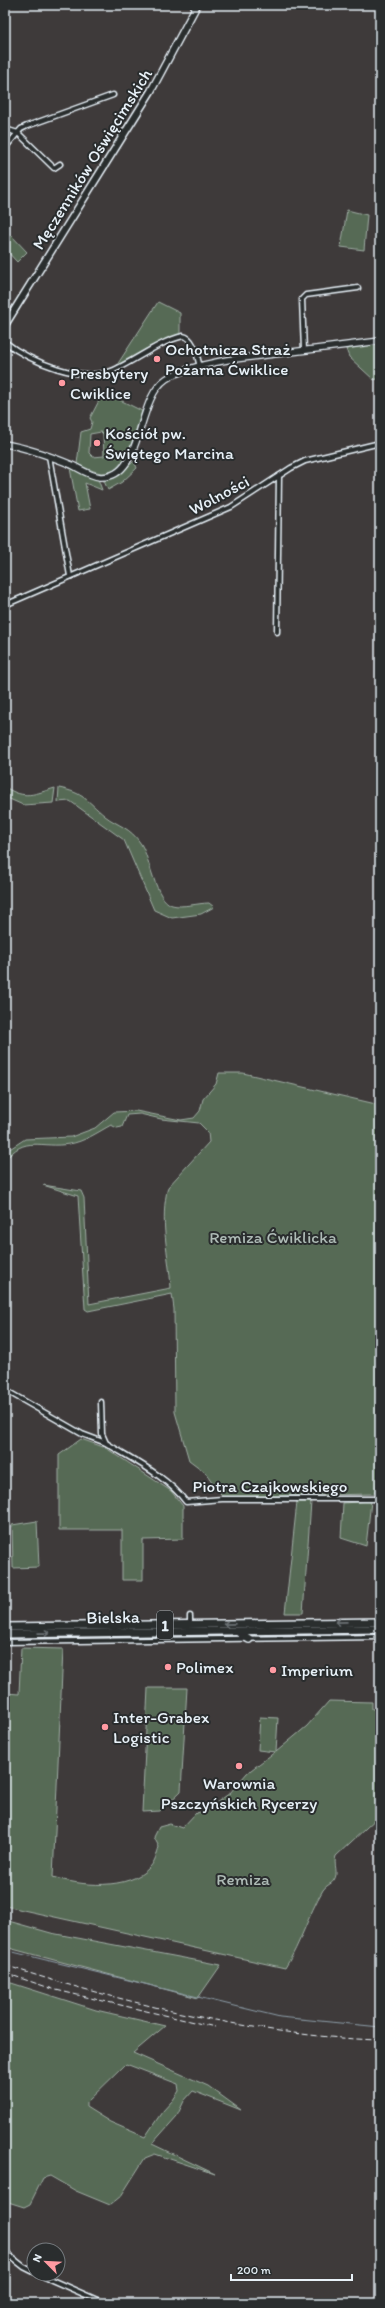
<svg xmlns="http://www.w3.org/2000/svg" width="385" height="2308" viewBox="0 0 385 2308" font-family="Itim,sans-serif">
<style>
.green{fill:#576a54;stroke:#a0aea6;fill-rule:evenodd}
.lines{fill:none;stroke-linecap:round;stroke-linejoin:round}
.stream{stroke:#8d9ea9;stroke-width:1}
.minor-casing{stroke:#e8f1f8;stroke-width:7}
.tertiary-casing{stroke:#e8f1f8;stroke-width:8}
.secondary-casing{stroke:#e8f1f8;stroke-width:9}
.primary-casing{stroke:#e8f1f8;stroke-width:10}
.minor{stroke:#2a2d2e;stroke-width:4}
.tertiary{stroke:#2a2d2e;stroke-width:5.5}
.secondary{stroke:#2a2d2e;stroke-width:6}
.primary{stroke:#2a2d2e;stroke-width:7}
.rail{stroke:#e8f1f8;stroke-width:1;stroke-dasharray:6 3;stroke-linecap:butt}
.oneway{stroke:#6c7275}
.poi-dot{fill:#ff9aa2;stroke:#2a2d2e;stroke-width:1.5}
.labels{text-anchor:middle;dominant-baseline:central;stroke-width:4;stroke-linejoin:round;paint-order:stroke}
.shield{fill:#2a2d2e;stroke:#afb6bb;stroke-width:1}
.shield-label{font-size:16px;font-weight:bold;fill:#e8f1f8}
.street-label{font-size:17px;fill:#e8f1f8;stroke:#2a2d2e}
.poi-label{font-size:17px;fill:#e8f1f8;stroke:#2a2d2e;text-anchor:start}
.park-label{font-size:17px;fill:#aebbb6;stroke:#2a2d2e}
</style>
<rect width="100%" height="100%" fill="#3e3a3a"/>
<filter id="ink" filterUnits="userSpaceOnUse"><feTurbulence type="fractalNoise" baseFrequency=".025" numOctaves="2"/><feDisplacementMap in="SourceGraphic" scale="8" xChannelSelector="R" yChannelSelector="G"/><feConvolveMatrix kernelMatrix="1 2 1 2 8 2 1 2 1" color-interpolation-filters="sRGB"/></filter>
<g filter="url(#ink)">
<!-- green -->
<g class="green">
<polygon points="347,210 367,215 364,250 341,247"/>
<polygon points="11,235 27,252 17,262 5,249 5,241"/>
<polygon points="158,302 180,313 180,335 151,346 117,365"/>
<polygon points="380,343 380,378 374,380 349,357 346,349"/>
<path d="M108 394 142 411C136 428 128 466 110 472 100 476 87 468 77 464L81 432 90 429 92 422 90 418 102 395ZM101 432 103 434 104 456 93 457 89 453 90 434Z"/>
<polygon points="134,461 137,468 122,482 108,490 103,479 120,474"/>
<polygon points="70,468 98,479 102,490 85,483 90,509 78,511"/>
<path d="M5 787C25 800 34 794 55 788L53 803 23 805 5 797Z"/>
<path d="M59 788C84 793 86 800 105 816 118 826 130 827 141 844 150 858 155 900 172 905 182 908 198 903 209 903L214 907 201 914 172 918 154 910 124 840 70 801 58 802Z"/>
<path d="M219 1073H243L380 1105V1475L374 1494 223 1497 205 1472 189 1460 175 1412 174 1309 172 1294 88 1311 85 1309 78 1196 43 1185 81 1191 84 1198 89 1304 171 1288C169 1255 159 1220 168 1187L209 1142 208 1132 199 1123 161 1119 140 1114 127 1115 122 1127 117 1128 111 1125C98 1132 84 1142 69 1144 42 1149 24 1134 5 1161V1152L25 1139 71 1137 95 1128 114 1112 136 1111 181 1120 194 1118 200 1111 203 1099 216 1084Z"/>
<polygon points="81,1439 106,1448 171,1491 183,1506 183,1539 143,1540 143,1580 122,1580 122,1530 59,1530 59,1455"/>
<polygon points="371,1501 366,1546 341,1538 343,1503"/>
<polygon points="297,1502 311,1502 303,1613 285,1613"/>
<polygon points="37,1521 39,1567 13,1568 12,1525"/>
<path d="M21 1648 63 1649 53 1877C80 1886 128 1891 150 1867 155 1862 157 1853 159 1847L154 1837 159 1827 170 1824 182 1828 196 1813 205 1811 230 1793 247 1773 275 1752 258 1750 260 1717 278 1718 276 1752 307 1726 329 1701 372 1702V1709H380V1815L336 1856C333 1864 339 1873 334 1880 332 1884 326 1885 323 1890 308 1915 301 1943 285 1968L5 1906V1693L19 1694Z"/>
<polygon points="148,1688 187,1688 181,1791 160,1811 142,1812"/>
<polygon points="5,1920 51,1933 221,1965 198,1998 5,1947"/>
<path d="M5 1981 96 2010 165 2026 133 2053 208 2086 241 2110 193 2091 184 2101 177 2116 152 2144 215 2174 155 2154 145 2158 121 2196 110 2205 76 2191 50 2176 43 2178 30 2204 24 2207 5 2201ZM126 2064 178 2084 179 2091 173 2100 162 2112 145 2137 110 2122 86 2107V2103Z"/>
</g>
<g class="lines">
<!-- stream -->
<polyline class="stream" points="13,1952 280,2017 380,2027"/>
<!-- minor casing -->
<g class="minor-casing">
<g id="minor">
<polyline points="5,129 18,133 54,168 60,164"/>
<polyline points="5,148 21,129 27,126 113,95"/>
<path d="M5 342C29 361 83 384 114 370 138 359 158 342 183 336 195 338 197 357 200 367"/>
<polyline points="304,350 302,299 306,295 358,288"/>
<polyline points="49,456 70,576"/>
<polyline points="5,605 231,507 291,468 305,461 380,443"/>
<polyline points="277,632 279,476"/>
<polyline points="5,1390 82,1434 106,1443"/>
<path d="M101 1402 102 1434 106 1443C133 1460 167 1476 186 1502L222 1499H380"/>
<polyline points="190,1616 190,1624"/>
<polyline points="5,1642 380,1637"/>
<polyline points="5,2252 24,2267 34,2272"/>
<polyline points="38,2274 104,2303"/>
</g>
</g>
<!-- tertiary casing -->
<g class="tertiary-casing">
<path id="tertiary" d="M5 444C28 448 50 456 72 465 80 469 90 476 100 477 144 479 135 400 166 379 179 370 211 363 227 360L380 341"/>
</g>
<!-- secondary casing -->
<g class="secondary-casing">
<polyline id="secondary" points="5,325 151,91 197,5"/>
</g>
<!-- primary casing -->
<g class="primary-casing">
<g id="primary">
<polyline points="5,1627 380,1622"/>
<polyline points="238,1632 249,1639"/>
<polyline points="5,1634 380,1629"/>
</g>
</g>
<!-- minor -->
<use href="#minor" class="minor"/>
<!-- tertiary -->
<use href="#tertiary" class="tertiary"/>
<!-- secondary -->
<use href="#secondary" class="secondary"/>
<!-- primary -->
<use href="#primary" class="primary"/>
<!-- rail -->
<g class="rail">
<path d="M5 1965C57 1983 110 1996 163 2009 235 2025 306 2038 380 2040"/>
<polyline points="5,1973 56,1990 215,2027"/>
</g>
</g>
<!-- one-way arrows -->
<defs><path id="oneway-shaft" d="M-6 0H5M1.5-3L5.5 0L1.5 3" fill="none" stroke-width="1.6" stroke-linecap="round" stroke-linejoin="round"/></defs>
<g class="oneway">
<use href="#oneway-shaft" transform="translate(341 1622) rotate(179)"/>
<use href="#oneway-shaft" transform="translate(229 1624) rotate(179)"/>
<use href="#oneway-shaft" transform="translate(44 1633) rotate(-1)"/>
</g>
</g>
<!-- markers -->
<g class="poi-dot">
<circle cx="157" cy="359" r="4"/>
<circle cx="62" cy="383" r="4"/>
<circle cx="97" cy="443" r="4"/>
<circle cx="168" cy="1667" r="4"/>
<circle cx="273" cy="1670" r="4"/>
<circle cx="105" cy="1727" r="4"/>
<circle cx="239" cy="1766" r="4"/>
</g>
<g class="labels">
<!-- shield labels -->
<rect class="shield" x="157" y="1611" width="16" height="28" rx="3"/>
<g class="shield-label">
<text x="165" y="1625">1</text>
</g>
<!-- street labels -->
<g class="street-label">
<text transform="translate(92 159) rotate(-58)">Męczenników Oświęcimskich</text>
<text transform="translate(219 495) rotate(-28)">Wolności</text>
<text x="270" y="1486">Piotra Czajkowskiego</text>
<text transform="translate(113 1617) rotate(-1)">Bielska</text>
</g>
<!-- poi labels -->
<g class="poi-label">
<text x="165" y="349">Ochotnicza Straż<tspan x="165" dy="20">Pożarna Ćwiklice</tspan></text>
<text x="70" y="373">Presbytery<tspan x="70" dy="20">Cwiklice</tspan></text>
<text x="105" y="433">Kościół pw.<tspan x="105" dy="20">Świętego Marcina</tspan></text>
<text x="176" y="1667">Polimex</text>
<text x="281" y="1670">Imperium</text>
<text x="113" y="1717">Inter-Grabex<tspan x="113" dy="20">Logistic</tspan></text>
<text x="239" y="1783" text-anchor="middle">Warownia<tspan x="239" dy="20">Pszczyńskich Rycerzy</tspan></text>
</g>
<!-- park labels -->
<g class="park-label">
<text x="273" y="1237">Remiza Ćwiklicka</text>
<text x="243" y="1879">Remiza</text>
</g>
</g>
<!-- margin -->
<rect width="385" height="2308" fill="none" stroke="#2a2d2e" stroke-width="20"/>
<rect x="10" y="10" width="365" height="2288" fill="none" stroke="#e8f1f8" stroke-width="1.5" filter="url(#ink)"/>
<!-- north arrow -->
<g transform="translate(46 2262) rotate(294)"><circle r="19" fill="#2a2d2e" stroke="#767b7f"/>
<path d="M0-3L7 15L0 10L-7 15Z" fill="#ff9aa2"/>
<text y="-6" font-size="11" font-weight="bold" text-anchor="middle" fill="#e8f1f8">N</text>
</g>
<!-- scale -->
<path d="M231 2274v6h121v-6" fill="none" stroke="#e8f1f8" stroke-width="2"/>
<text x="237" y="2274" font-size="12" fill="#e8f1f8" stroke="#2a2d2e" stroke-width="3" paint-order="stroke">200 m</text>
</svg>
